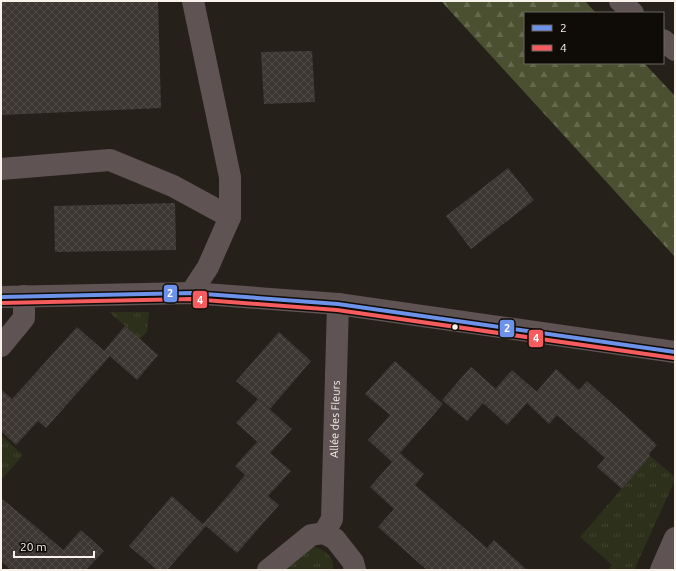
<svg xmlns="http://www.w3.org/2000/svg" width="676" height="571" viewBox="0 0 676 571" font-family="Ubuntu,sans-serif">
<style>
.grass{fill:url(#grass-tufts)}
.forest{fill:url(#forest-firs)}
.building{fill:url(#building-cross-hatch)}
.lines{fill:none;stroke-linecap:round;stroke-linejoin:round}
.minor{stroke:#605353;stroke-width:22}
.bus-1-casing{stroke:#0f0b07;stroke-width:7}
.bus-2-casing{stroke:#0f0b07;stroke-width:7}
.bus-1{stroke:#6d92ea;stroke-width:4}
.bus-2{stroke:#f55c5e;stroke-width:4}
.bus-dot{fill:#f9f2eb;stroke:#0f0b07;stroke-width:1.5}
.labels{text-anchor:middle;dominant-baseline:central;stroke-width:3;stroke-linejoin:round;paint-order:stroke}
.street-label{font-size:11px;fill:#f9f2eb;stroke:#0f0b07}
.line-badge{stroke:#0f0b07;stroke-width:1.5}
.badge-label{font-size:11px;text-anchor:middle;font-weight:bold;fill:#fff}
</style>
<defs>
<pattern id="grass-tufts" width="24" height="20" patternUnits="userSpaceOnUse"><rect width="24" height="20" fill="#2d301a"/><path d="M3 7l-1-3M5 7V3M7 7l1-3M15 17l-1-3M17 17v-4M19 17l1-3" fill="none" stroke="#424430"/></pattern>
<pattern id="forest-firs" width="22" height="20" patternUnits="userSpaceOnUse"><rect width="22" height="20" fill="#4a5030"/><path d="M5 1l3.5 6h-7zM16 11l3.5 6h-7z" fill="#656a4e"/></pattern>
<pattern id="building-cross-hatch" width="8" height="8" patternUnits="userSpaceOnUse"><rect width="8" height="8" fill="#3d3733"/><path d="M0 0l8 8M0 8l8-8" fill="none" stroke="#504b47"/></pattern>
</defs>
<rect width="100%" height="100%" fill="#26201a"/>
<!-- grass -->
<g class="grass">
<polygon points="109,312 149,312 147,332 140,339"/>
<polygon points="1,435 23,455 1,480"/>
<polygon points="650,456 675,477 675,480 634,570 608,570 612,565 580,537"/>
<path d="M315 547C327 551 334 557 333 570H282L308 548Z"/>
</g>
<!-- forest -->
<polygon class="forest" points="441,1 585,1 596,13 525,13 525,63 644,63 675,96 675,257"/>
<!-- building -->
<g class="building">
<polygon points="1,1 158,1 161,108 1,115"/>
<polygon points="312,51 315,102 264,104 261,52"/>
<polygon points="508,168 534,200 471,249 446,216"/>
<polygon points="175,203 176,250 55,252 54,206"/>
<polygon points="125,326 158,355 137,380 104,351"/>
<polygon points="77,327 110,356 46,428 38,421 16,445 1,431 1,389 12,399"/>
<polygon points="279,332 311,361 270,409 236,381"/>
<polygon points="395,361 443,404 392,462 368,440 390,415 365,394"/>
<polygon points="471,367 496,389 467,421 442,400"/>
<polygon points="556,369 579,390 587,381 626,416 657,445 649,454 650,456 622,489 597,467 605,458 557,415 549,424 527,403"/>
<polygon points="512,370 537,392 507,425 483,403"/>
<polygon points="258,399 292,429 270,453 291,471 268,496 279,505 237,553 206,526 167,570 157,570 129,546 172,496 203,524 225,499 245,475 235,466 257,442 259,443 236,423"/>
<polygon points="400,453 424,474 415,485 487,548 494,540 527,570 427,570 378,527 394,509 370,487"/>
<polygon points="1,498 40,530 63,550 81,530 104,551 86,570 11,570 1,561"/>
</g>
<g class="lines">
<!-- minor -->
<g class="minor">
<polyline points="620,1 633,13"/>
<polyline points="663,40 675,50"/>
<polyline points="1,169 110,160 173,186 230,217"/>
<polyline points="191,293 208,267 230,217 230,177 193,1"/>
<polyline points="1,297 191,293 338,304 675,352"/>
<polyline points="1,346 24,318 24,296"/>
<path id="s1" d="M324 533 332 519 338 304"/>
<polyline points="268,570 311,535 324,533 335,539 353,562 355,570"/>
<polyline points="661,570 675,538"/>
</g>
<!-- bus-1 casing -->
<g class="bus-1-casing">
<polyline id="bus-1" points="1,297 191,293 338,304 675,352"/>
</g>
<!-- bus-2 casing -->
<g class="bus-2-casing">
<polyline id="bus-2" points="1,303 191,299 337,310 674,358"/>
</g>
<!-- bus-1 -->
<use href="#bus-1" class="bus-1"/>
<!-- bus-2 -->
<use href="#bus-2" class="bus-2"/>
</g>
<!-- markers -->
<circle class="bus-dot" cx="455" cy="327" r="3.5"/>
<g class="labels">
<!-- street labels -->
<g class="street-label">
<text stroke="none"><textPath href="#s1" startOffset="116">Allée des Fleurs</textPath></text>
</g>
</g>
<g class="line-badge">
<rect x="163" y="284" width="15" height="19" rx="4" fill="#6d92ea"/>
<rect x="192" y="290" width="16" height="19" rx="4" fill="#f55c5e"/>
<rect x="499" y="319" width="16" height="19" rx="4" fill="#6d92ea"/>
<rect x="528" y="329" width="16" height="19" rx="4" fill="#f55c5e"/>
</g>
<g class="badge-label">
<text x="170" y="297">2</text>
<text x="200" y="304">4</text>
<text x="507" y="332">2</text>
<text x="536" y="342">4</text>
</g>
<!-- border -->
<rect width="676" height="571" fill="none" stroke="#f9f2eb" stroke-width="4"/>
<!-- legend -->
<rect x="524" y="12" width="140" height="52" fill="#0f0b07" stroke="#6d6762"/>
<rect x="532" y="25" width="20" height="6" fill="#6d92ea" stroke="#6d6762"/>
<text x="560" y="32" font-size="12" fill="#f9f2eb">2</text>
<rect x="532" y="45" width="20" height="6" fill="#f55c5e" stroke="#6d6762"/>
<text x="560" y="52" font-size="12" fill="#f9f2eb">4</text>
<!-- scale -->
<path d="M14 551v6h80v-6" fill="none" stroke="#f9f2eb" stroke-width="2"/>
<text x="20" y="551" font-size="12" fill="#f9f2eb" stroke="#0f0b07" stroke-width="3" paint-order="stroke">20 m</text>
</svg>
